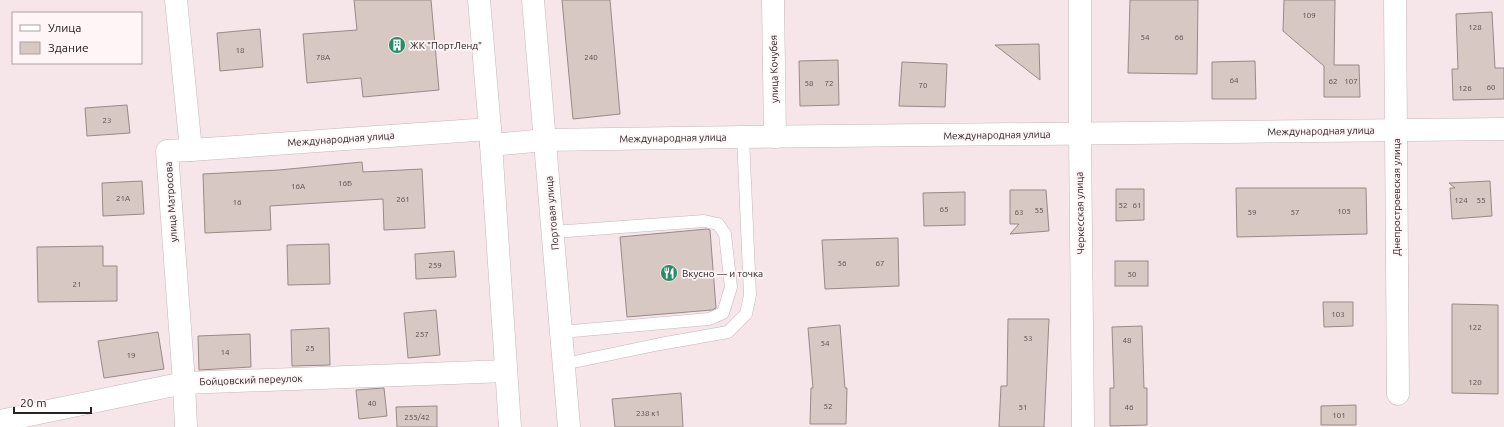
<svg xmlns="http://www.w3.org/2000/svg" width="1504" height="427" viewBox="0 0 1504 427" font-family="Ubuntu,sans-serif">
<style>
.building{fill:#d7c8c4;stroke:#988a86}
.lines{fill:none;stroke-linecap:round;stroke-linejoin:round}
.lane-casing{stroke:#c5b6b9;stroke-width:13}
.street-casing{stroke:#c5b6b9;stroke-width:23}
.secondary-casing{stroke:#c5b6b9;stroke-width:23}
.primary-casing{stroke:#c5b6b9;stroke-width:23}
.lane{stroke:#fff;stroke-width:12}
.street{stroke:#fff;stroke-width:22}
.secondary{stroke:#fff;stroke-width:22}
.primary{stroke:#fff;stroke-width:22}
.labels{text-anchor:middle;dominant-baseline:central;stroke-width:3.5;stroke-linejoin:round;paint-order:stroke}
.number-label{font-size:8px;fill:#544c4c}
.poi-label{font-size:10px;fill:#282324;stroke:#fff5f7;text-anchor:start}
.street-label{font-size:10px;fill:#282324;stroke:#fff5f7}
</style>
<rect width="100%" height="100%" fill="#f6e6ea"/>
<!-- building -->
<g class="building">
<polygon points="354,0 431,0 439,90 363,97 361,78 307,83 303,34 357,30"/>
<polygon points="562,0 610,0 620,114 573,119"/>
<polygon points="1130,0 1198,0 1197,74 1128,73"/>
<polygon points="1284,0 1335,0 1334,65 1359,65 1360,97 1324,97 1324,66 1283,31"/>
<polygon points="1492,12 1495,68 1504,68 1504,99 1453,100 1452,69 1458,69 1456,14"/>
<polygon points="260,29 263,67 220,71 217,33"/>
<polygon points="1039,44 1040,80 995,45"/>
<polygon points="838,60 839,105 800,106 799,61"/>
<polygon points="1255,61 1256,99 1212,99 1212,62"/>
<polygon points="902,62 947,64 945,107 899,106"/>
<polygon points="127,105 130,133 87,136 85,108"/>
<polygon points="362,162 363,172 422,169 425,228 384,230 383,199 270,206 271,230 205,233 203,174 279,170"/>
<polygon points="142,181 144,214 103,216 102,183"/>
<polygon points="1490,181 1492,216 1452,219 1450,188 1455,188 1449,183"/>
<polygon points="1236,188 1366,188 1367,234 1237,237"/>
<polygon points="1116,189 1144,189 1144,220 1116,221"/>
<polygon points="1010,190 1046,190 1049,231 1010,234 1019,224 1010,224"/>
<polygon points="965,192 965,225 924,226 923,193"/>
<polygon points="707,229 710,230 716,308 712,310 627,317 620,237"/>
<polygon points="898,238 899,286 825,289 822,240"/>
<polygon points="329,244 330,284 288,285 287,245"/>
<polygon points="103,246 103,266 117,266 117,301 38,302 37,247"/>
<polygon points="454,251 456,277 416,279 415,254"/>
<rect x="1115" y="261" width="33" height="25"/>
<polygon points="1323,302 1353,302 1353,326 1324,327"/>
<polygon points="1452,304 1498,305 1498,394 1452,393"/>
<polygon points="436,310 440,355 408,358 404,313"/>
<polygon points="1008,319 1049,319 1044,427 999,427 1001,386 1007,386"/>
<polygon points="840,325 845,388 847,388 846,424 810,424 811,388 813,388 808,328"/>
<polygon points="1142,326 1144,388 1147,388 1147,425 1110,426 1110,388 1114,388 1112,327"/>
<polygon points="329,328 330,365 292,366 291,330"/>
<polygon points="158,332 164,369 104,378 98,341"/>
<polygon points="250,334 251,367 199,370 198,336"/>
<polygon points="384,388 387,416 359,419 356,390"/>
<polygon points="681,393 683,427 615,427 612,399"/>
<polygon points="1356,405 1356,425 1321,425 1321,406"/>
<polygon points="437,406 437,427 397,427 396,407"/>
</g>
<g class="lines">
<!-- lane casing -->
<g class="lane-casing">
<g id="lane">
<polyline points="553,232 704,221 718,224 725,234 731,287 723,313 709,319 561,332"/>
<polyline points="564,364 660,344 728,332 746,314 750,295 743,137"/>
</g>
</g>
<!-- street casing -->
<g class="street-casing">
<g id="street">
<polyline points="176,0 191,150 167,151 184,383 186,427"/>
<polyline points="773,0 775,137"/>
<polyline points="1080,0 1080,134 1083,426"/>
<polyline points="1395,0 1398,394"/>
<polyline points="191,150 490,129"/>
<polyline points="0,421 184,383 506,371"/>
</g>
</g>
<!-- secondary casing -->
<g class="secondary-casing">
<polyline id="secondary" points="491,145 545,140 743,137 1504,129"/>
</g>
<!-- primary casing -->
<g class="primary-casing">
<g id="primary">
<polyline points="479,0 490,129 510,427"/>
<polyline points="533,0 569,427"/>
</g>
</g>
<!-- lane -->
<use href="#lane" class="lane"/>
<!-- street -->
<use href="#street" class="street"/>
<!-- secondary -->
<use href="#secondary" class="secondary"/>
<!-- primary -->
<use href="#primary" class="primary"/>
</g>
<!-- icons -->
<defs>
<g id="building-disc" transform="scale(0.9)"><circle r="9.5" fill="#2a8c66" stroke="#fff5f7"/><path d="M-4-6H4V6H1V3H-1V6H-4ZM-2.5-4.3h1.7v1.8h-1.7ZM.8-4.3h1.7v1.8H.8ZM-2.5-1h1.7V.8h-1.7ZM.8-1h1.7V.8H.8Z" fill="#fff"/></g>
<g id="restaurant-disc" transform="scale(0.9)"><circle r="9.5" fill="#2a8c66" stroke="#fff5f7"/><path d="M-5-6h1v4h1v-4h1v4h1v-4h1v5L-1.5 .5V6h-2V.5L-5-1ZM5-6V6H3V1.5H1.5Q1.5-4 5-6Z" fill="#fff"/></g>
</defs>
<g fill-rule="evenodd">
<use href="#building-disc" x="397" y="45"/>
<use href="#restaurant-disc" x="669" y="273"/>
</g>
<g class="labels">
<!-- number labels -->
<g class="number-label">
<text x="1309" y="15">109</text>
<text x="1475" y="27">128</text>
<text x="1145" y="37">54</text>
<text x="1179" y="37">66</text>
<text x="240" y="50">18</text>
<text x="323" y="57">78А</text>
<text x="591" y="57">240</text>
<text x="1234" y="80">64</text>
<text x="1333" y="81">62</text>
<text x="1351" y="81">107</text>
<text x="809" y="83">58</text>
<text x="829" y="83">72</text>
<text x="923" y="85">70</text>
<text x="1491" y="87">60</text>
<text x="1465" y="88">126</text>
<text x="107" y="120">23</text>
<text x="345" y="183">16Б</text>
<text x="298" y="186">16А</text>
<text x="123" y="198">21А</text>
<text x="403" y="199">261</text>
<text x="1461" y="200">124</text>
<text x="1481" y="200">55</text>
<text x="237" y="202">16</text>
<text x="1123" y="205">52</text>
<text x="1137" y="205">61</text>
<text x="944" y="209">65</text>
<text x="1039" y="210">55</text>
<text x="1344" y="211">105</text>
<text x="1019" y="212">63</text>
<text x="1252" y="212">59</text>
<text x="1295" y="212">57</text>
<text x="842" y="263">56</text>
<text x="880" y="263">67</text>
<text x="435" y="265">259</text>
<text x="1132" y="274">50</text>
<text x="77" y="284">21</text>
<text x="1338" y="314">103</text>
<text x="1475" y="327">122</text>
<text x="422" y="334">257</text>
<text x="1028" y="338">53</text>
<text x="1127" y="340">48</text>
<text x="825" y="343">54</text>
<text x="310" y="348">25</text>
<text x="225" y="352">14</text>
<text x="131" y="355">19</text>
<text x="1475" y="382">120</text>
<text x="372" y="403">40</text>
<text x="828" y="406">52</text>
<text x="1023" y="407">51</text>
<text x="1129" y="407">46</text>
<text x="648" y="413">238 к1</text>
<text x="1339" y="415">101</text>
<text x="417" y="417">255/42</text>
</g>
<!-- poi labels -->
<g class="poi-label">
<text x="410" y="45">ЖК "ПортЛенд"</text>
<text x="682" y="273">Вкусно — и точка</text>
</g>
<!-- street labels -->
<g class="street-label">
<text transform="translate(774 69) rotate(-91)">улица Кочубея</text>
<text transform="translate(1321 131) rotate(-1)">Международная улица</text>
<text transform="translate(997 135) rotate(-1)">Международная улица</text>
<text transform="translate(673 138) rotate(-1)">Международная улица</text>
<text transform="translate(341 139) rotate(-4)">Международная улица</text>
<text transform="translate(1396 197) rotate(-90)">Днепростроевская улица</text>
<text transform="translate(171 202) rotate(-94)">улица Матросова</text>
<text transform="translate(552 213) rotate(-95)">Портовая улица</text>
<text transform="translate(1080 213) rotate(-91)">Черкесская улица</text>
<text transform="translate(251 380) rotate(-2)">Бойцовский переулок</text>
</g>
</g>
<!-- legend -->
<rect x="12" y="12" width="130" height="52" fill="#fff5f7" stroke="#a9a1a3"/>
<rect x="20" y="25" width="20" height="6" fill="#ffffff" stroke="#a9a1a3"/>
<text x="48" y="32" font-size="12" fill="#282324">Улица</text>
<rect x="20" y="42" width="20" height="12" fill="#d7c8c4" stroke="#a9a1a3"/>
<text x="48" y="52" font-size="12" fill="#282324">Здание</text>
<!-- scale -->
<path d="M14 407v6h77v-6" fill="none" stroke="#282324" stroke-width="2"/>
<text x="20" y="407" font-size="12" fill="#282324" stroke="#fff5f7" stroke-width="3" paint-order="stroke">20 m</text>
</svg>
